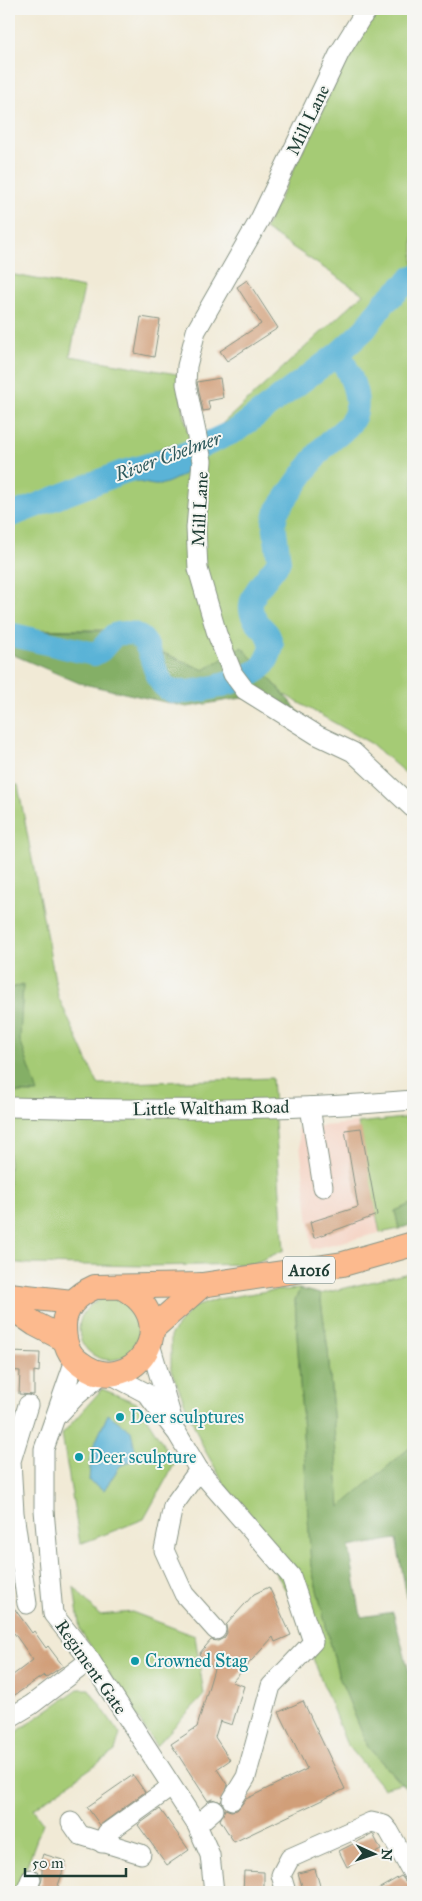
<svg xmlns="http://www.w3.org/2000/svg" width="422" height="1901" viewBox="0 0 422 1901" font-family="'IM FELL Great Primer',serif">
<style>
.built{fill:#f5d2c2}
.green{fill:#a5cb75;stroke:#628454}
.forest{fill:#84af66;stroke:#52764d}
.water{fill:#5ab3d7;stroke:#3c7886}
.lines{fill:none;stroke-linecap:round;stroke-linejoin:round}
.river{stroke:#5ab3d7;stroke-width:24}
.building{fill:#d19f79}
.minor-casing{stroke:#889485;stroke-width:21}
.major-casing{stroke:#889485;stroke-width:26}
.minor{stroke:#fff;stroke-width:19}
.major{stroke:#fcba8e;stroke-width:24}
.culture-dot{fill:#0f9aa8;stroke:#f6f6f2;stroke-width:2}
.labels{text-anchor:middle;dominant-baseline:central;stroke-width:4;stroke-linejoin:round;paint-order:stroke}
.shield{fill:#f6f6f2;stroke:#60746d;stroke-width:1}
.shield-label{font-size:16px;font-weight:bold;fill:#1f3d34}
.street-label{font-size:18px;fill:#1f3d34;stroke:#f6f6f2}
.culture-label{font-size:18px;fill:#0d838f;stroke:#f6f6f2;text-anchor:start}
.water-label{font-size:19px;font-style:italic;fill:#2e5a5d;stroke:#f6f6f2}
</style>
<rect width="100%" height="100%" fill="#f6f6f2"/>
<filter id="ink" filterUnits="userSpaceOnUse"><feTurbulence type="fractalNoise" baseFrequency=".02" numOctaves="2"/><feDisplacementMap in="SourceGraphic" scale="10" xChannelSelector="R" yChannelSelector="G"/><feConvolveMatrix kernelMatrix="1 2 1 2 8 2 1 2 1" color-interpolation-filters="sRGB"/></filter>
<filter id="wash" filterUnits="userSpaceOnUse"><feTurbulence type="fractalNoise" baseFrequency=".0096" numOctaves="4" result="noise"/><feDisplacementMap in="SourceGraphic" scale="20" xChannelSelector="R" yChannelSelector="G"/><feGaussianBlur stdDeviation="1.12" result="paint"/><feColorMatrix in="noise" values="0 0 0 0 0 0 0 0 0 0 0 0 0 0 0 0 0 1.4 0 .05"/><feComposite in="paint" operator="in"/></filter>
<g filter="url(#wash)">
<rect width="100%" height="100%" fill="#f1ead6"/>
<!-- built -->
<polygon class="built" points="358,1123 361,1128 380,1233 312,1249 298,1128"/>
<!-- green -->
<g class="green">
<polygon points="379,9 413,9 413,780 372,744 285,695 242,648 204,670 110,630 9,629 9,274 84,288 70,356 177,374 188,434 210,435 363,294 265,229 329,95 350,53"/>
<polygon points="9,785 18,785 58,996 98,1084 272,1078 284,1250 253,1264 147,1266 29,1264 9,1262 9,1093 36,1093 19,1045 23,984 9,989"/>
<polygon points="413,1117 413,1203 395,1211 399,1229 380,1233 358,1123"/>
<polygon points="413,1272 413,1445 340,1508 328,1350 320,1294"/>
<polygon points="300,1289 295,1300 311,1566 339,1677 368,1747 401,1783 383,1788 346,1743 288,1594 203,1447 171,1370 171,1334 192,1308 218,1299 267,1291"/>
<circle cx="110" cy="1329" r="31"/>
<polygon points="102,1389 137,1403 175,1463 144,1519 80,1544 62,1434"/>
<polygon points="74,1587 99,1615 132,1612 195,1636 204,1695 156,1746 80,1630"/>
<polygon points="78,1689 89,1689 120,1734 115,1751 33,1809 43,1823 17,1892 9,1892 9,1737"/>
</g>
<!-- forest -->
<g class="forest">
<polygon points="9,630 109,631 204,670 242,647 330,747 248,697 187,707 79,683 9,653"/>
<polygon points="23,984 20,1040 38,1093 9,1092 9,989"/>
<polygon points="413,1203 413,1224 399,1229 395,1211"/>
<polygon points="300,1289 320,1294 328,1350 340,1507 413,1445 413,1612 410,1613 396,1539 349,1547 361,1617 393,1612 413,1686 413,1796 368,1747 339,1677 311,1566 295,1300"/>
</g>
<!-- water -->
<g class="water">
<path d="M181 444 189 463 188 472C179 477 168 484 158 485 153 486 137 481 130 480L123 468 141 463 154 451 167 446Z"/>
<polygon points="108,1414 131,1431 137,1459 120,1466 104,1490 89,1481 91,1452"/>
</g>
<g class="lines">
<!-- river -->
<g class="river">
<polyline points="9,516 123,472 183,455 237,430 339,353 365,329 384,303 413,277"/>
<path d="M9 634 94 654 101 650 114 635C160 622 145 678 170 690 186 698 249 680 262 667 267 661 270 654 272 646 267 628 266 634 256 621 239 599 269 579 279 561L274 523 277 511C292 490 306 468 323 448 333 437 353 427 356 411 360 391 347 370 339 353"/>
</g>
</g>
<g id="blocks">
<!-- building -->
<g class="building">
<polygon points="247,280 278,328 227,361 220,351 261,324 237,287"/>
<polygon points="141,317 160,320 154,357 135,353"/>
<polygon points="220,378 223,398 208,401 210,410 203,411 197,382"/>
<polygon points="361,1128 377,1215 314,1238 310,1222 358,1207 345,1130"/>
<polygon points="9,1352 40,1353 39,1372 34,1371 34,1395 19,1394 20,1371 9,1370"/>
<polygon points="269,1587 291,1635 275,1642 273,1637 232,1682 244,1686 232,1725 220,1721 215,1737 230,1760 217,1769 228,1786 221,1802 212,1799 208,1801 171,1744 197,1727 214,1669 199,1654 211,1640 218,1641 224,1638 227,1633 226,1625 254,1594"/>
<polygon points="9,1601 32,1633 34,1631 46,1648 48,1646 63,1666 45,1678 44,1675 9,1699 9,1678 33,1660 14,1633 9,1636"/>
<polygon points="303,1701 345,1789 234,1842 220,1820 225,1809 231,1811 237,1810 246,1799 307,1769 279,1712"/>
<polygon points="133,1775 145,1792 100,1825 87,1807"/>
<polygon points="160,1809 189,1850 167,1865 138,1825"/>
<polygon points="373,1834 381,1850 347,1867 339,1851"/>
<polygon points="43,1854 66,1861 56,1892 38,1892 42,1878 42,1868 39,1867"/>
<polygon points="315,1869 321,1889 304,1892 298,1873"/>
<polygon points="244,1871 264,1872 264,1892 243,1892"/>
<polygon points="401,1876 407,1883 412,1885 413,1892 373,1892"/>
</g>
</g>
</g>
<g filter="url(#ink)">
<use href="#blocks" fill-opacity="0" stroke="#889485" stroke-width="1"/>
<g class="lines">
<!-- minor casing -->
<g class="minor-casing">
<g id="minor">
<polyline points="369,9 361,18 340,52 260,219 196,331 187,366 186,384 202,461 196,528 198,569 217,634 233,674 245,690 317,735 353,752 413,808"/>
<path d="M9 1107C144 1110 279 1112 413 1100"/>
<polyline points="310,1107 323,1187"/>
<polyline points="150,1344 173,1422"/>
<polyline points="75,1360 44,1449 44,1510 53,1614 90,1660 197,1825 210,1855 214,1892"/>
<polyline points="110,1374 146,1393 177,1433 199,1470 291,1576 313,1642 271,1686 246,1777 232,1800"/>
<polyline points="59,1414 76,1396 102,1374"/>
<polyline points="199,1470 173,1506 164,1550 184,1594 216,1630"/>
<polyline points="27,1604 14,1513 11,1461 28,1405"/>
<polyline points="9,1718 31,1705 90,1660"/>
<polyline points="71,1822 80,1835 141,1854"/>
<polyline points="197,1825 214,1810"/>
<polyline points="102,1843 107,1833 171,1787"/>
<polyline points="26,1892 31,1879"/>
<polyline points="286,1892 281,1875 290,1858 371,1822 384,1825 389,1831 413,1874"/>
</g>
</g>
<!-- major casing -->
<g class="major-casing">
<g id="major">
<path d="M123 1288C188 1324 129 1402 80 1363 67 1354 64 1341 64 1326 64 1307 79 1294 95 1287L202 1285 343 1264 413 1244"/>
<polyline points="9,1295 72,1302"/>
<polyline points="9,1306 35,1324 64,1339"/>
<polyline points="152,1329 202,1285"/>
</g>
</g>
<!-- minor -->
<use href="#minor" class="minor"/>
<!-- major -->
<use href="#major" class="major"/>
</g>
</g>
<!-- markers -->
<g class="culture-dot">
<circle cx="120" cy="1417" r="5"/>
<circle cx="79" cy="1457" r="5"/>
<circle cx="135" cy="1661" r="5"/>
</g>
<g class="labels">
<!-- shield labels -->
<rect class="shield" x="283" y="1256.5" width="52" height="27" rx="4"/>
<g class="shield-label">
<text x="309" y="1270">A1016</text>
</g>
<!-- street labels -->
<g class="street-label">
<text transform="translate(308 120) rotate(-64)">Mill Lane</text>
<text transform="translate(200 509) rotate(-87)">Mill Lane</text>
<text transform="translate(211 1108) rotate(-1)">Little Waltham Road</text>
<text transform="translate(91 1667) rotate(55)">Regiment Gate</text>
</g>
<!-- culture labels -->
<g class="culture-label">
<text x="130" y="1417">Deer sculptures</text>
<text x="89" y="1457">Deer sculpture</text>
<text x="145" y="1661">Crowned Stag</text>
</g>
<!-- water labels -->
<g class="water-label">
<text transform="translate(168 456) rotate(-20)">River Chelmer</text>
</g>
</g>
<!-- margin -->
<rect width="422" height="1901" fill="none" stroke="#f6f6f2" stroke-width="30"/>
<!-- north arrow -->
<g transform="translate(374 1854) rotate(93)" stroke="#f6f6f2" stroke-width="4" paint-order="stroke">
<path d="M0-4L9 19L0 12L-9 19Z" fill="#1f3d34"/>
<text y="-8" font-size="14" font-weight="bold" text-anchor="middle" fill="#1f3d34">N</text>
</g>
<!-- scale -->
<path d="M25 1868v8h101v-8" fill="none" stroke="#1f3d34" stroke-width="2.5"/>
<text x="32" y="1868" font-size="15" fill="#1f3d34" stroke="#f6f6f2" stroke-width="4" paint-order="stroke">50 m</text>
</svg>
